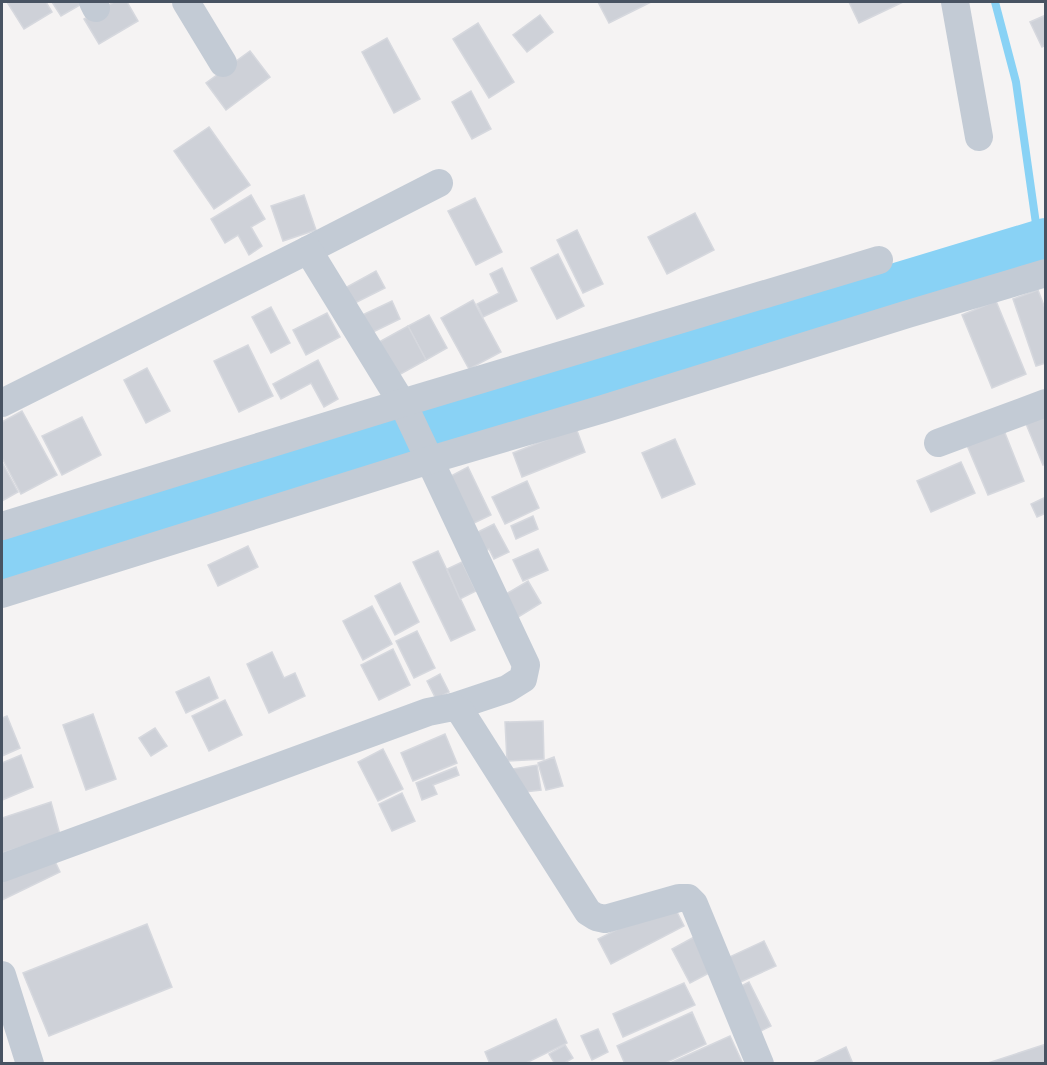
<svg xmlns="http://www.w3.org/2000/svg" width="1047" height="1065" viewBox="0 0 1047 1065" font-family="'Work Sans',sans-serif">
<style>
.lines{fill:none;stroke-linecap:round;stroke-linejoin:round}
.stream{stroke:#89d2f5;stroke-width:8}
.river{stroke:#89d2f5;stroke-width:50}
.building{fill:#ced1d8;stroke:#d6d8de;stroke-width:1.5}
.street{stroke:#c3cbd5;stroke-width:28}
</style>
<rect width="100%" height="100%" fill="#f5f3f3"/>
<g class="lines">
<!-- stream -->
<polyline class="stream" points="995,2 1016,82 1039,245"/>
<!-- river -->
<polyline class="river" points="2,558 1046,243"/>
</g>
<!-- building -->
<g class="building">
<polygon points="7,2 46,2 52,12 24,29"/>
<polygon points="52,2 85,2 61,16"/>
<polygon points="114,2 127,2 138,21 99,44 84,19"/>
<polygon points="598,2 651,2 609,23"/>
<polygon points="849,2 903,2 859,23"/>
<polygon points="540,15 553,32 527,52 513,35"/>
<polygon points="1046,15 1046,45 1042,47 1030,22"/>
<polygon points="478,23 514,82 489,98 453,39"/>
<polygon points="387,38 420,99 394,113 362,52"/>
<polygon points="250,51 270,77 226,110 206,83"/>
<polygon points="471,91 491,129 472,139 452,102"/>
<polygon points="209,127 250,185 214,209 174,151"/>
<polygon points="251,195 265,219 251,227 262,246 249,255 238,235 225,243 211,219"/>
<polygon points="304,195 316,230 283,241 271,206"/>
<polygon points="475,198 502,252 476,265 448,211"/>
<polygon points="695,213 714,250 667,274 648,237"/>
<polygon points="577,230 603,284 583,293 557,240"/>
<polygon points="558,254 584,306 557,319 531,268"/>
<polygon points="502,268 517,301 483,317 477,304 499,293 490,274"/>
<polygon points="376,271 385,288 353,304 345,288"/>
<polygon points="1038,290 1046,311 1046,363 1036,366 1013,299"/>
<polygon points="473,300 501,352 469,369 441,318"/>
<polygon points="392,301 400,319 369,334 360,316"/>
<polygon points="996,301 1026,374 992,388 962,315"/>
<polygon points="271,307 290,343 271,353 252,317"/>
<polygon points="327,313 340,337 306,355 293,330"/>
<polygon points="429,315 447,348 426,360 408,326"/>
<polygon points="408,326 426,360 397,376 379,342"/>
<polygon points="248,345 273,396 239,412 214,361"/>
<polygon points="318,360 338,399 324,407 311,383 281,399 273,384"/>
<polygon points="147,368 170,411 146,423 124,380"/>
<polygon points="1046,410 1046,464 1043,465 1024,419"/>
<polygon points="22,411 57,475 21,494 2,458 2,422"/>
<polygon points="82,417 101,455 62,475 42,436"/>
<polygon points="576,428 585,452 522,477 513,453"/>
<polygon points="1003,428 1024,481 988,495 966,443"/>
<polygon points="675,439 695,484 662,498 642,453"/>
<polygon points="2,462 18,492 2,501"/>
<polygon points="961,462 975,493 931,512 917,481"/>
<polygon points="468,467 491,515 472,524 449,477"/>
<polygon points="527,481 539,508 505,524 492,497"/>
<polygon points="1046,497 1046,513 1037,517 1031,504"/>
<polygon points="533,516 538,529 516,539 511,526"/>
<polygon points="494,524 509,552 494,559 489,549 480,554 474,534"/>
<polygon points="248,546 258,567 218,586 208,565"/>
<polygon points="538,549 548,570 523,581 513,560"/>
<polygon points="438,551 475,630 451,641 413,562"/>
<polygon points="462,562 476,591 460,599 447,569"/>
<polygon points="528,581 541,603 515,619 501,597"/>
<polygon points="400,583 419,622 395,635 375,596"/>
<polygon points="372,606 392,644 363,660 343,621"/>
<polygon points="417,631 435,668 414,678 396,641"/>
<polygon points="393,649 410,685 379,700 361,665"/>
<polygon points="272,652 284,678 295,673 305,696 269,713 247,664"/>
<polygon points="440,674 449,692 436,699 427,681"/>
<polygon points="209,677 218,698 186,713 176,692"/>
<polygon points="225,700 242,735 209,751 192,716"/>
<polygon points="93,714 116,779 86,790 63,725"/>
<polygon points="7,716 20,748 2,756 2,718"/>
<polygon points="543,721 544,759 507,761 505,722"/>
<polygon points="155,728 167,746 151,756 139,738"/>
<polygon points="445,734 457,763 413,781 401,753"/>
<polygon points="383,749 403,789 378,801 358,762"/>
<polygon points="21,755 33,787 2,800 2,763"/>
<polygon points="554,757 563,786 546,790 538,763"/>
<polygon points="537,765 541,790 516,793 512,769"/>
<polygon points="456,767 459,775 433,785 437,794 422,800 416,783"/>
<polygon points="402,793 415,821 392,831 379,804"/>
<polygon points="51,802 60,835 2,853 2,818"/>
<polygon points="51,853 60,872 2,900 2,877"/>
<polygon points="672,902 684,926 611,964 598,939"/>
<polygon points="147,924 172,987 49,1036 23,973"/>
<polygon points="694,937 713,971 690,983 672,949"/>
<polygon points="764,941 776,966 736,984 725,959"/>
<polygon points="749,982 771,1026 757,1033 735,989"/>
<polygon points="684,983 695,1005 623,1037 613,1014"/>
<polygon points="692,1012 706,1044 663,1064 625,1064 617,1046"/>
<polygon points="556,1019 567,1043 524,1064 490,1064 485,1052"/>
<polygon points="598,1029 608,1052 592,1060 581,1036"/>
<polygon points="730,1036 743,1064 668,1064"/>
<polygon points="1046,1044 1046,1064 985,1064"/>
<polygon points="565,1045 573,1058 563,1064 555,1064 549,1054"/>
<polygon points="846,1047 853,1064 811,1064"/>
</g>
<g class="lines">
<!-- street -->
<g class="street">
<polyline points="93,2 96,8"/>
<polyline points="186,2 223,63"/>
<polyline points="955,2 979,137"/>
<polyline points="308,250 439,183"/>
<polyline points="2,403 308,250 405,408 526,665 523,679 507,689 453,707"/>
<polyline points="938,443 1046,403"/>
<polyline points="2,526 402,403 879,260"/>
<polyline points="2,594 430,460 603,409 908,314 1046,273"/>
<polyline points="2,868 428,712 453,707 461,712 588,912 596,917 605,919 679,898 688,898 694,904 760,1064"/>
<polyline points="2,975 30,1064"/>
</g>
</g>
<!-- border -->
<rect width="1047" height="1065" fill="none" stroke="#485362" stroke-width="6"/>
</svg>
